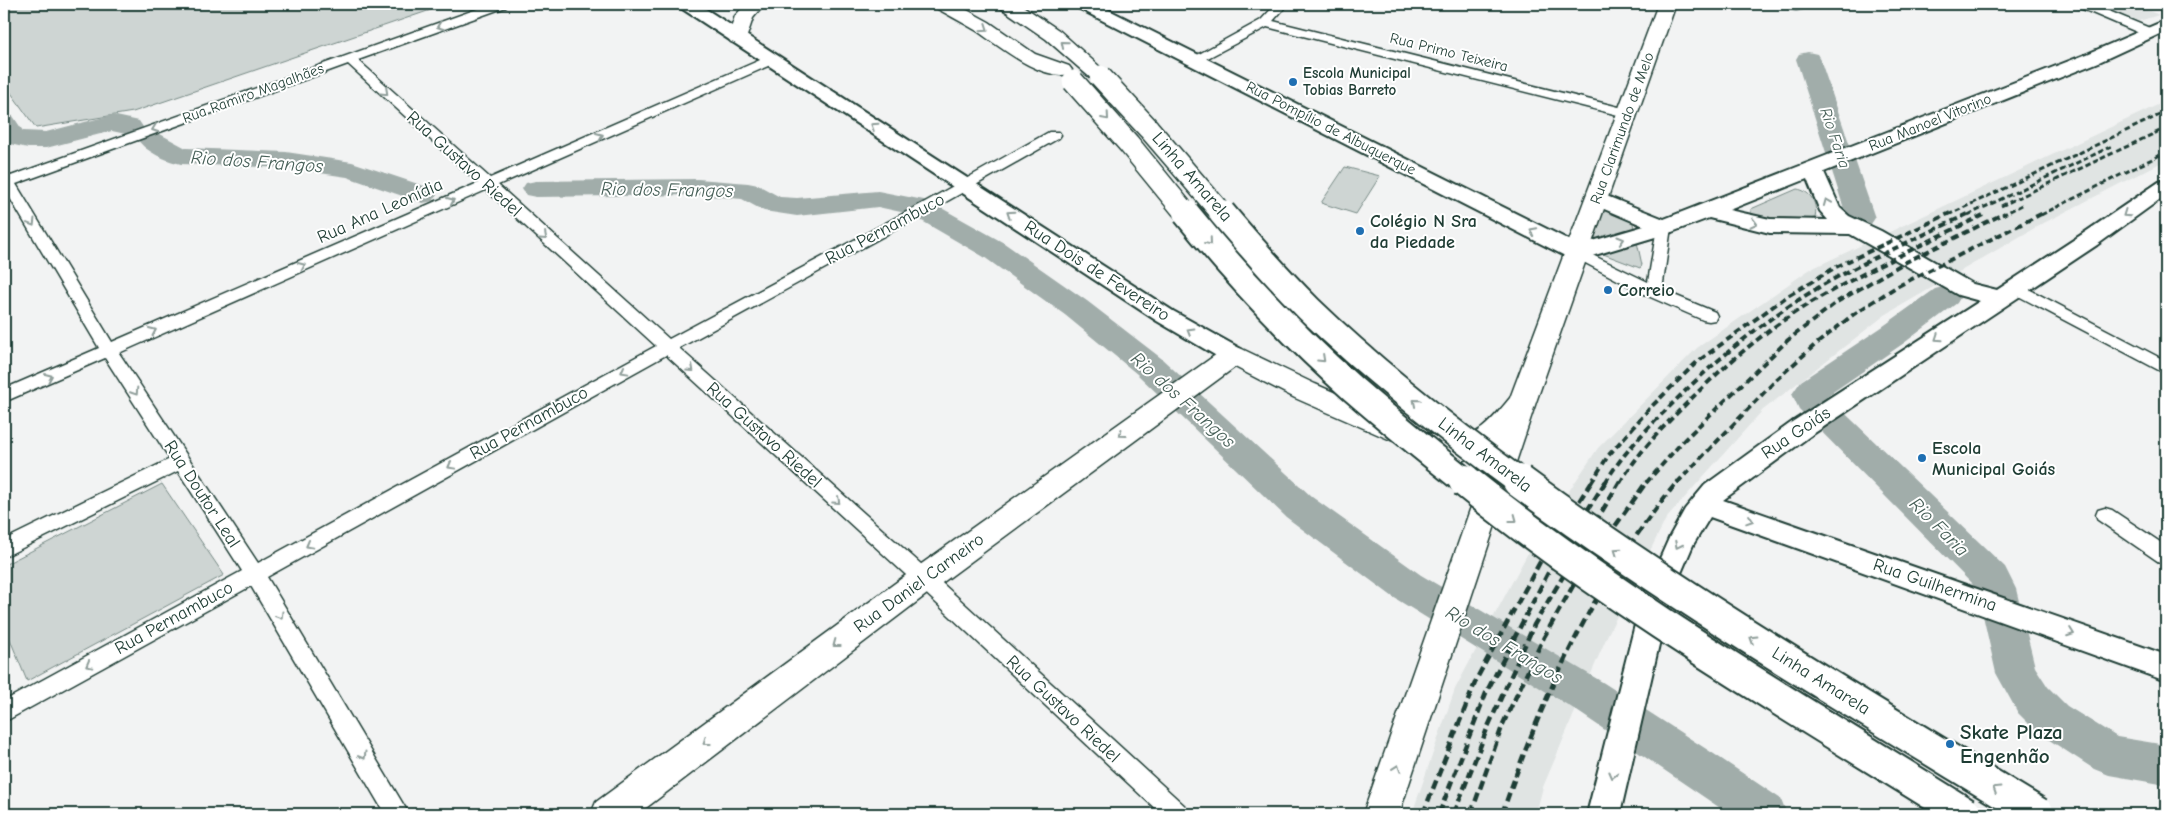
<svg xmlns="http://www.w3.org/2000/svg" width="2170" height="818" viewBox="0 0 2170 818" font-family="'Comic Neue',sans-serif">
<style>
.built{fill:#e0e4e3}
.green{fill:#ced5d3;stroke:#768984}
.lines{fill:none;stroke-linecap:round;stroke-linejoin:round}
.river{fill:#a1adaa;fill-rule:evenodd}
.street-casing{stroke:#1f3d34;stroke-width:3}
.secondary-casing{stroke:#1f3d34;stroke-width:4}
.primary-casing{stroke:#1f3d34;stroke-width:3}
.highway-casing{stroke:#1f3d34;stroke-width:3}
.street{fill:#fff;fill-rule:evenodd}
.secondary{fill:#fff;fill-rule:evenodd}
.primary{fill:#fff;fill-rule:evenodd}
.highway{fill:#fff;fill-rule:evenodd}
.rail-far2{stroke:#1f3d34;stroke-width:3;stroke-dasharray:5.5 3;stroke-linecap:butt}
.rail-far1{stroke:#1f3d34;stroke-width:4;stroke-dasharray:7 4;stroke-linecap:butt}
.rail{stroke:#1f3d34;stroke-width:4.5;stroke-dasharray:9 4.5;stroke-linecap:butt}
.highway-bridge-far2-casing{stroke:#1f3d34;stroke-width:24;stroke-linecap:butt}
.highway-bridge-far1-casing{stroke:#1f3d34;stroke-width:30;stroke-linecap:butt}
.highway-bridge-casing{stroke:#1f3d34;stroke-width:36;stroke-linecap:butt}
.highway-bridge-far2{stroke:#fff;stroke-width:21}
.highway-bridge-far1{stroke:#fff;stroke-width:26}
.highway-bridge{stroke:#fff;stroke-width:32}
.oneway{stroke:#8f9e9a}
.poi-dot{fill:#1f6fb2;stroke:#fff;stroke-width:2}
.labels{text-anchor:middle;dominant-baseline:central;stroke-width:4;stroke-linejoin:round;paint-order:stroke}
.far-street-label{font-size:15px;fill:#1f3d34;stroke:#fff}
.far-poi-label{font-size:15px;font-weight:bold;fill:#1f3d34;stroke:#fff;text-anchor:start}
.far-water-label{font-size:16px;font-style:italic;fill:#465f57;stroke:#fff}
.street-label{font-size:18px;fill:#1f3d34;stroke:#fff}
.poi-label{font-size:18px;font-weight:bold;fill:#1f3d34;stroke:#fff;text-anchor:start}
.water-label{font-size:19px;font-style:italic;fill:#465f57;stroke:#fff}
.near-poi-label{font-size:21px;font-weight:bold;fill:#1f3d34;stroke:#fff;text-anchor:start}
</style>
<rect width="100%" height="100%" fill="#f2f3f3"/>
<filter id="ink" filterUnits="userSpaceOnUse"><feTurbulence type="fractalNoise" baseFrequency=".02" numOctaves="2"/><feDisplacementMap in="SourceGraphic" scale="10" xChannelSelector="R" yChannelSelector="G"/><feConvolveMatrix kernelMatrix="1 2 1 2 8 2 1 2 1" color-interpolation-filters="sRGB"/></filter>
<g filter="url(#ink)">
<!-- built -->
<g class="built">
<polygon points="2093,4 2132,4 2159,15 2139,21"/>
<polygon points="2166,101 2166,160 2038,226 1885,315 1763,410 1701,479 1666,519 1608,634 1543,787 1536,814 1412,814 1455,689 1530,549 1598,448 1697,348 1809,270"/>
</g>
<!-- green -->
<g class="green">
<polygon points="4,4 448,4 133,112 36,128 4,83"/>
<polygon points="1345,167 1380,176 1356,214 1321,203"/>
<path d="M1797 189C1811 191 1818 204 1815 218L1808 219 1760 217 1751 213V209Z"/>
<polygon points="1603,210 1608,210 1632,219 1642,265 1640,268 1598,252 1592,234"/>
<polygon points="162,484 224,575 27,681 4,625 4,565"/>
</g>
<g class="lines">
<!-- river -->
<g class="river">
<polygon points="1784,4 1807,4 1807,5 1804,10 1796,12 1788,10"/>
<polygon points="1808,52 1817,54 1820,59 1875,218 1871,224 1861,227 1851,224 1847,218 1796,59 1799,54"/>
<polygon points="4,114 13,116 23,131 46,132 112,115 139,121 143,127 139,133 130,135 112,131 46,148 28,148 5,143"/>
<path d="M151 132 160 134 186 148 286 152 352 162 433 189 437 195 433 201 423 203 347 177 286 168 181 164C167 161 146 152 138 140L142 134Z"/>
<polygon points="698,179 748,183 758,185 780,197 797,198 878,191 929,201 1004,243 1087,301 1161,358 1312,497 1421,575 1604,683 1714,754 1781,799 1787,814 1729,814 1574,709 1393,597 1286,517 1137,374 1065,315 984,257 910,214 878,207 797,216 764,211 742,199 698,195 536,197 526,195 522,189 526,183 536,181"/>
<polygon points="1946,286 1957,289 1961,296 1957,303 1904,343 1827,396 2005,567 2016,589 2035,667 2048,687 2067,706 2117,737 2166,745 2166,785 2109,775 2094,769 2037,732 2018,713 1996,673 1977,589 1799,409 1792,394 1801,381 1882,327 1935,289"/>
</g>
<!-- street casing -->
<g class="street-casing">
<g id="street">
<path d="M491 4H508L506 7 358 60 490 178 767 57 771 56 777 60 775 63 498 185 669 339 925 202 1049 132H1059L1061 135 1059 138 935 208 679 348 931 573 1185 806 1188 814H1161L917 585 666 355 267 577 409 814H385L251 586 4 722V701L242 571 178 471 4 557V540L170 459 105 358 4 402V389L99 348 4 188V172L11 176ZM348 64 478 183 112 342 16 184ZM486 190 656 346 258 563 119 353Z"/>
<polygon points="1276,4 1288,4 1273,21 1631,110 1633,113 1626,117 1267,27 1200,62 1192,62 1190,59 1261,20"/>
<polygon points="2076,4 2092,4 2152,29 2154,32 2148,36 2144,35 2078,7"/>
<polygon points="1664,222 1669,224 1671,227 1662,290 1715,312 1717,316 1715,320 1709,321 1703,320 1648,296 1572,256 1569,253 1572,250 1582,250 1648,282 1657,227 1659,224"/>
<polygon points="2015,282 2166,361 2166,374 2009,291 2007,287 2009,283"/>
<polygon points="2105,508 2112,510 2166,546 2166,564 2159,562 2098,520 2096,515 2098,510"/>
</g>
</g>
<!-- secondary casing -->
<g class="secondary-casing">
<g id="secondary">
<polygon points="679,4 698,4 1173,311 1241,349 1245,355 1241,361 1233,363 1225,361 1157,321 681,8"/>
<path d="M1076 4H1097L1579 245 1644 226 1590 203 1587 199 1590 195 1597 193 1604 195 1664 219 2087 54 2166 20V31L2099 62 1824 172 1840 208 1849 216 1881 231 1973 284 1997 290 2081 235 2159 182 2166 180V195L2097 245 1810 436 1723 500 2166 655V681L1710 517 1693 545 1669 601 1620 814H1587L1641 601 1670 536 1685 509 1705 485 1792 422 1980 301 1958 295 1850 234 1770 233 1709 218 1672 232 1585 258 1577 260 1569 258 1078 8ZM1807 179 1820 211 1828 220 1770 219 1729 210Z"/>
</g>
</g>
<!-- primary casing -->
<g class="primary-casing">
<path id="primary" d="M1658 4H1676L1536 402 1399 814H1363L1491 450C1474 459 1453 465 1434 459L1295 398 1235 367 935 588 638 814H591L596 802 913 570 1224 349 1233 346 1242 349 1315 384 1446 441C1478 439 1491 421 1510 398Z"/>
</g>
<!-- highway casing -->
<g class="highway-casing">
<g id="highway">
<polygon points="746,4 765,4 753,18 745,42 738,44 731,42 728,38 735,16"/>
<path d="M934 4H956L989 22 1035 54 1069 66 1072 70 1069 74C1041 81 999 46 977 31 964 23 950 16 936 8Z"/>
<polygon points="999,4 1020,4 1060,31 1110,76 1107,80 1100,82 1093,80 1046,39 1001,8"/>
</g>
</g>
<!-- street -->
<use href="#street" class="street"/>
<!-- secondary -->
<use href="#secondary" class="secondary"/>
<!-- primary -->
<use href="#primary" class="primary"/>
<!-- highway -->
<use href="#highway" class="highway"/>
<!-- rail-far2 -->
<g class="rail-far2">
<polyline points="2001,206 2166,128"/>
<polyline points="1948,215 2166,112"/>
<polyline points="1968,215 2112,146"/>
<polyline points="2002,215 2024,204"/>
<polyline points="2041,215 2166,152"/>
</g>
<!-- rail-far1 -->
<g class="rail-far1">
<polyline points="1591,483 1608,456 1649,409 1697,362 1786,297 1836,267 1950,213"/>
<path d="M1605 483C1622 454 1646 430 1669 407 1720 355 1778 308 1843 274 1885 252 1928 233 1970 213"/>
<path d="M1620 483C1636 456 1658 432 1680 410 1722 367 1771 324 1824 295 1876 266 1930 241 1983 215"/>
<polyline points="1646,483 1684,440 1788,340 1837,302 1902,264 2005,213"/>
<polyline points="1677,483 1777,379 1815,345 1854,314 1896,287 2043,213"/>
</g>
<!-- rail -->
<g class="rail">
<polyline points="1423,814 1477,678 1540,562 1592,481"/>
<polyline points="1439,814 1486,693 1550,569 1606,481"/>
<polyline points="1454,814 1487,729 1534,625 1620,481"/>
<polyline points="1471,814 1503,724 1544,637 1573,586 1647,481"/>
<path d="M1502 814C1543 695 1596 579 1678 481"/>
</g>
<!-- highway-bridge-far2 casing -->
<g class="highway-bridge-far2-casing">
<g id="highway-bridge-far2">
<polyline points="1100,76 1149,129 1223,215"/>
<polyline points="1073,81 1129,144 1187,215"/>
</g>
</g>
<!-- highway-bridge-far1 casing -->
<g class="highway-bridge-far1-casing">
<g id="highway-bridge-far1">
<path d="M1186 213C1237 276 1292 335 1353 389 1390 421 1428 452 1467 483"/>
<path d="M1222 213C1250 246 1278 278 1309 309 1375 373 1447 429 1521 483"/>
</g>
</g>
<!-- highway-bridge casing -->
<g class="highway-bridge-casing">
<g id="highway-bridge">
<path d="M1465 481C1621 607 1796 708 1965 814"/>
<path d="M1519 481C1685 603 1863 707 2038 814"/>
</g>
</g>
<!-- highway-bridge-far2 -->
<use href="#highway-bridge-far2" class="highway-bridge-far2"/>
<!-- highway-bridge-far1 -->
<use href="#highway-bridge-far1" class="highway-bridge-far1"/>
<!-- highway-bridge -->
<use href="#highway-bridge" class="highway-bridge"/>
</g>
<!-- one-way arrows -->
<defs><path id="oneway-chevron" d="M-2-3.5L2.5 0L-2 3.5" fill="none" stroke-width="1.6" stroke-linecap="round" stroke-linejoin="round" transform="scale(1.25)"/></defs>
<g class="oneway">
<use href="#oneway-chevron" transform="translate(440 26) rotate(160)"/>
<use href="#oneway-chevron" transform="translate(985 28) rotate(34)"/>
<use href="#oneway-chevron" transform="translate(1064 44) rotate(-140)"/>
<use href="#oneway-chevron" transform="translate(385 92) rotate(43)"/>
<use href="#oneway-chevron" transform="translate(1106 117) rotate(49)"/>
<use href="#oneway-chevron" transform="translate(874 126) rotate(-147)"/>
<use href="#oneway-chevron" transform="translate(155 129) rotate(160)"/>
<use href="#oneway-chevron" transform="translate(600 136) rotate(-24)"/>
<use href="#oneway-chevron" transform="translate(451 201) rotate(-24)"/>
<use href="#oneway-chevron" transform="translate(1827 202) rotate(-112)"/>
<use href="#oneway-chevron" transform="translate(1010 214) rotate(-147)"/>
<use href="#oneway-chevron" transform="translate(2126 214) rotate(145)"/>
<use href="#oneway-chevron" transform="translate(32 223) rotate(59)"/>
<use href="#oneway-chevron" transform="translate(1754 223) rotate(14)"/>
<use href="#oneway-chevron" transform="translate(1533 231) rotate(-153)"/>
<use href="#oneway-chevron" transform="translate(544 237) rotate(42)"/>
<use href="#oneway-chevron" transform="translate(1621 240) rotate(-16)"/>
<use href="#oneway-chevron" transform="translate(1209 242) rotate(50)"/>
<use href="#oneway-chevron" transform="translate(302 266) rotate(-24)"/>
<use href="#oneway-chevron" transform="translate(153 331) rotate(-24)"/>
<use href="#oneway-chevron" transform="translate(1190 331) rotate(-149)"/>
<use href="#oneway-chevron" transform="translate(1938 338) rotate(146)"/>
<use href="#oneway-chevron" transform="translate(1322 359) rotate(43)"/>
<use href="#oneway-chevron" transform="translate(691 369) rotate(42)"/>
<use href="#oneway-chevron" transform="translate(624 371) rotate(151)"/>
<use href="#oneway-chevron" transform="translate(49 377) rotate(-23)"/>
<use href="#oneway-chevron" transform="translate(135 392) rotate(57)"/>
<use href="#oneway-chevron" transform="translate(1416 402) rotate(-140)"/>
<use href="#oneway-chevron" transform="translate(1122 434) rotate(144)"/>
<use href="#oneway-chevron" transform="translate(451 466) rotate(151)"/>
<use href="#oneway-chevron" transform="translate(837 501) rotate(42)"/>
<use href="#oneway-chevron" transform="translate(1514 519) rotate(37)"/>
<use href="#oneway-chevron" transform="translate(1750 520) rotate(19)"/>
<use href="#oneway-chevron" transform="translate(309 545) rotate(151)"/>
<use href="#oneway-chevron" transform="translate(1678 545) rotate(117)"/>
<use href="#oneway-chevron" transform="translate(1617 551) rotate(-145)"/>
<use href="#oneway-chevron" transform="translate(280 616) rotate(59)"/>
<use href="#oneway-chevron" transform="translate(2071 633) rotate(20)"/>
<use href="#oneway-chevron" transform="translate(1753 639) rotate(-148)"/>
<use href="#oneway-chevron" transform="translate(836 644) rotate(143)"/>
<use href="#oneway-chevron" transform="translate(89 665) rotate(151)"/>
<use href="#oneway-chevron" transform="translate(706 742) rotate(143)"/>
<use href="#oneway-chevron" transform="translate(363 756) rotate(59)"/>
<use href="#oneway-chevron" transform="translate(1397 768) rotate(-71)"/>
<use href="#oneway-chevron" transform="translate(1613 775) rotate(104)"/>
<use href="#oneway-chevron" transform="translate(1996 789) rotate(-148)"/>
</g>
</g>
<!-- markers -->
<g class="poi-dot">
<circle cx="1293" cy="82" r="5"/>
<circle cx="1360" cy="231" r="5"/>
<circle cx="1608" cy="290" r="5"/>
<circle cx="1922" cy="458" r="5"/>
<circle cx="1950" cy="744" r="5"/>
</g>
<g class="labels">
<!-- far-street labels -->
<g class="far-street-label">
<text transform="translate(1449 52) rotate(14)">Rua Primo Teixeira</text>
<text transform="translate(253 93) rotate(-20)">Rua Ramiro Magalhães</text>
<text transform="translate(1930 122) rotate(-22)">Rua Manoel Vitorino</text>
<text transform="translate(1331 128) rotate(27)">Rua Pompílio de Albuquerque</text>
<text transform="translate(1622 128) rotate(-70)">Rua Clarimundo de Melo</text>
</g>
<!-- far-poi labels -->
<g class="far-poi-label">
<text x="1303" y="73">Escola Municipal<tspan x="1303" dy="17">Tobias Barreto</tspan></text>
</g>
<!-- far-water labels -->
<g class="far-water-label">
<text transform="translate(1835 138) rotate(71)">Rio Faria</text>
</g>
<!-- street labels -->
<g class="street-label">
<text transform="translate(464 164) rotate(42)">Rua Gustavo Riedel</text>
<text transform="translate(1192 177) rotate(49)">Linha Amarela</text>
<text transform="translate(380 211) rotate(-24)">Rua Ana Leonídia</text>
<text transform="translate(885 229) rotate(-28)">Rua Pernambuco</text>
<text transform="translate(1097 271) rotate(33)">Rua Dois de Fevereiro</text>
<text transform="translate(529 423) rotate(-29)">Rua Pernambuco</text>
<text transform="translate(1796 433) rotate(-34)">Rua Goiás</text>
<text transform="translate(764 435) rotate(42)">Rua Gustavo Riedel</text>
<text transform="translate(1485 455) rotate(37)">Linha Amarela</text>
<text transform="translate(202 494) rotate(57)">Rua Doutor Leal</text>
<text transform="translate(919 583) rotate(-36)">Rua Daniel Carneiro</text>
<text transform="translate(1935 585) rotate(19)">Rua Guilhermina</text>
<text transform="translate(174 618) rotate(-29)">Rua Pernambuco</text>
<text transform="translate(1821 681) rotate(32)">Linha Amarela</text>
<text transform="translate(1063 709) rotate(43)">Rua Gustavo Riedel</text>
</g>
<!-- poi labels -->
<g class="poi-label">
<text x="1370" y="221">Colégio N Sra<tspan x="1370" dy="21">da Piedade</tspan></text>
<text x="1618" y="290">Correio</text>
<text x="1932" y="448">Escola<tspan x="1932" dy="21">Municipal Goiás</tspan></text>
</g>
<!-- water labels -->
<g class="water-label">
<text transform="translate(257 162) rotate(4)">Rio dos Frangos</text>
<text transform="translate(667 190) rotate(1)">Rio dos Frangos</text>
<text transform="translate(1183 400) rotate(42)">Rio dos Frangos</text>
<text transform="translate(1939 527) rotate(45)">Rio Faria</text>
<text transform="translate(1504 645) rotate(31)">Rio dos Frangos</text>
</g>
<!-- near-poi labels -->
<g class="near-poi-label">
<text x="1960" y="732">Skate Plaza<tspan x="1960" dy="24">Engenhão</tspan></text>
</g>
</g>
<!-- margin -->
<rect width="2170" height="818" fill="none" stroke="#fff" stroke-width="20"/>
<rect x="10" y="10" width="2150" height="798" fill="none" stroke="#1f3d34" stroke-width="2" filter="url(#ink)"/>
</svg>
